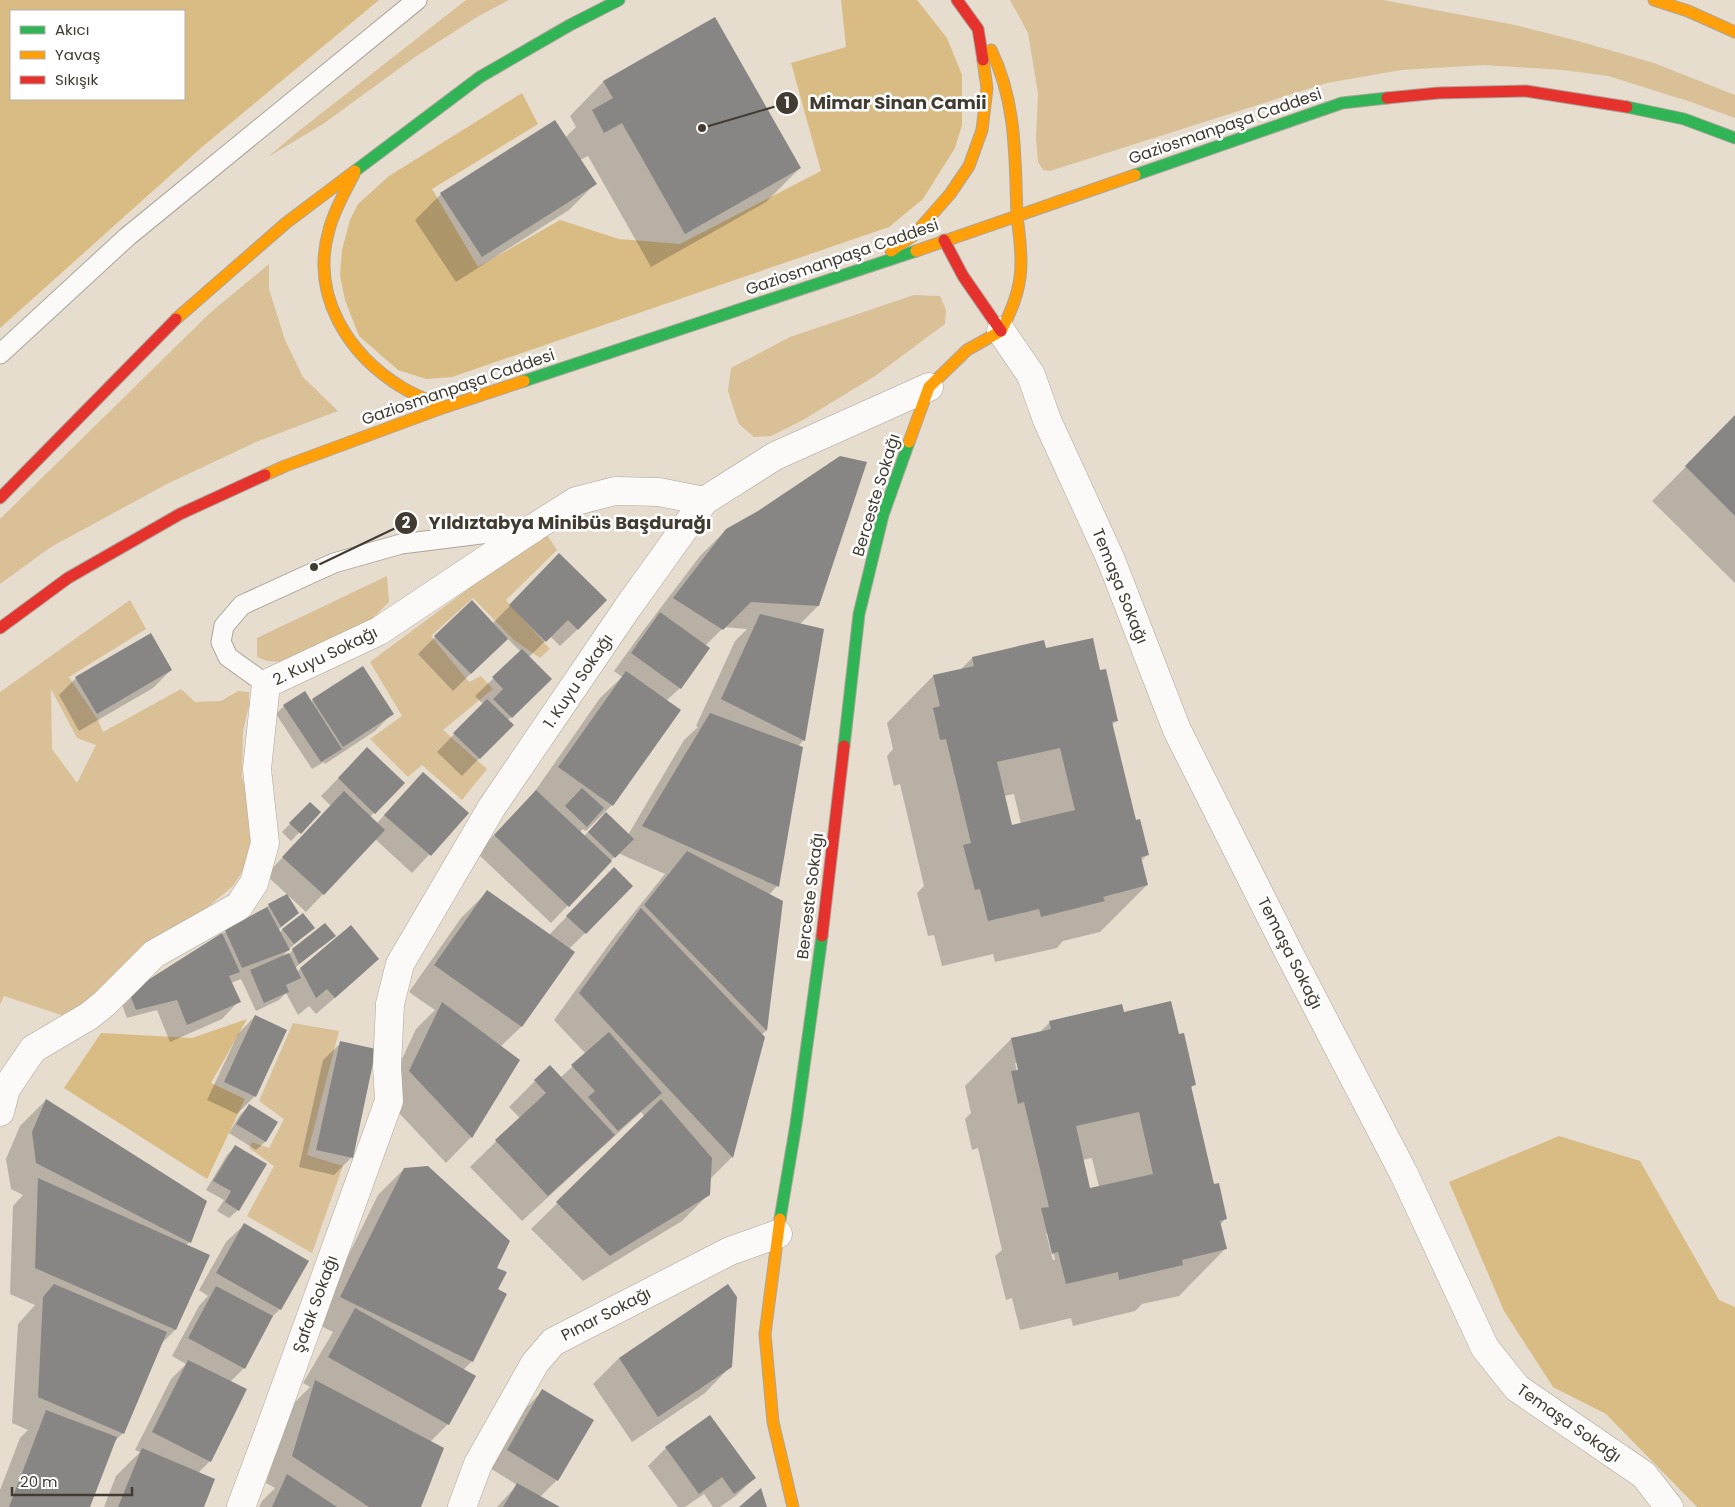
<svg xmlns="http://www.w3.org/2000/svg" width="1735" height="1507" viewBox="0 0 1735 1507" font-family="Poppins,sans-serif">
<style>
.green{fill:#d9c096;fill-rule:evenodd}
.forest{fill:#d9bc84;fill-rule:evenodd}
.shadow{fill:#0003;fill-rule:evenodd}
.building{fill:#878684;fill-rule:evenodd}
.lines{fill:none;stroke-linecap:round;stroke-linejoin:round}
.lane-casing{stroke:#aca59a;stroke-width:21}
.street-casing{stroke:#aca59a;stroke-width:29}
.fast-casing{stroke:#aca59a;stroke-width:13}
.slow-casing{stroke:#aca59a;stroke-width:13}
.jam-casing{stroke:#aca59a;stroke-width:13}
.lane{stroke:#fbfaf8;stroke-width:19}
.street{stroke:#fbfaf8;stroke-width:28}
.fast{stroke:#30b455;stroke-width:11}
.slow{stroke:#ff9f0a;stroke-width:11}
.jam{stroke:#e5322d;stroke-width:11}
.labels{text-anchor:middle;dominant-baseline:central;stroke-width:5;stroke-linejoin:round;paint-order:stroke}
.street-label{font-size:16px;fill:#413b31;stroke:#fff}
.leader{fill:none;stroke:#413b31;stroke-width:2}
.callout-dot{fill:#413b31;stroke:#fff;stroke-width:2}
.mark-label{font-size:15px;text-anchor:middle;font-weight:bold;fill:#fff}
.callout-label{font-size:18px;text-anchor:middle;font-weight:bold;fill:#413b31;stroke:#fff;stroke-width:5;stroke-linejoin:round;paint-order:stroke}
</style>
<rect width="100%" height="100%" fill="#e6ddcf"/>
<!-- green -->
<g class="green">
<polygon points="466,0 509,0 477,17 415,57 323,124 268,157 295,134"/>
<polygon points="1010,0 1383,0 1515,25 1578,41 1654,63 1735,95 1735,118 1691,102 1608,76 1563,70 1485,65 1401,70 1327,83 1050,171 1043,170 1038,162 1036,138 1038,93 1028,33"/>
<polygon points="269,264 269,289 285,340 303,377 338,411 256,442 167,484 51,547 0,584 0,519 210,313"/>
<polygon points="914,295 940,296 946,310 945,324 875,376 803,420 771,436 754,437 739,424 735,413 728,391 731,368 790,337"/>
<polygon points="545,532 557,550 506,600 550,649 540,658 514,640 473,598 431,636 469,682 481,676 493,689 443,730 487,769 462,800 422,765 408,777 370,739 402,716 370,662"/>
<polygon points="387,576 389,602 367,624 286,662 267,661 257,657 257,638"/>
<path d="M130 600 146 629 69 677 98 720 103 732 181 689 195 702 221 701 238 691 249 692V705L243 731 242 777 252 812 253 855 233 886 73 1019 4 996 0 1005V692ZM51 689 77 738 96 745 77 783 52 749Z"/>
<polygon points="293,1023 339,1031 307,1155 343,1166 312,1253 247,1216 274,1166 249,1148 252,1142 269,1148 284,1119 259,1101"/>
</g>
<!-- forest -->
<g class="forest">
<path d="M0 0H379L202 147 0 328ZM11 11H184V99H11Z"/>
<polygon points="841,0 917,0 947,38 962,75 962,125 955,148 923,199 889,227 452,377 426,379 398,370 359,336 345,300 340,275 342,250 350,220 358,204 389,176 522,93 538,124 432,189 478,267 560,220 619,239 680,244 821,171 791,63 846,47"/>
<polygon points="247,1019 211,1083 245,1099 207,1179 64,1088 101,1033 192,1038"/>
<polygon points="1559,1136 1640,1161 1719,1300 1735,1307 1735,1507 1697,1507 1606,1414 1553,1387 1504,1311 1449,1182"/>
</g>
<!-- shadow -->
<g class="shadow">
<polygon points="715,19 800,168 766,202 651,267 588,156 580,160 595,184 569,210 456,282 415,220 441,194 565,138 576,127 570,116 603,82"/>
<polygon points="1735,417 1735,583 1652,501"/>
<path d="M726 530 818 606 800 624 804 740 798 746 777 886 769 895 781 901 766 1031 761 1035 732 1157 709 1180 708 1195 682 1221 583 1281 531 1229 645 1117 641 1112 522 1221 470 1167 520 1118 509 1107 535 1081 560 1078 586 1054 554 1020 615 936 665 874 618 853 551 923 477 853 533 794 600 698 622 677 614 671 643 631 700 556ZM724 627 747 629 735 641 696 726 698 727 684 740 628 835 606 814 584 836 580 832 583 829 586 831 612 805 666 701 680 688 705 646Z"/>
<polygon points="542,573 578,629 560,646 550,636 529,657 550,679 508,720 512,725 462,776 437,752 483,704 475,696 521,652 507,638 453,691 418,654 435,637 492,624"/>
<path d="M1043 642 1045 650 1099 672 1117 720 1112 725 1135 822 1148 854 1141 861 1147 885 1100 932 1063 941 1057 948 995 962 993 954 942 966 934 935 928 936 917 893 924 886 900 784 894 786 887 756 893 749 887 723 933 676 960 670 972 658ZM1014 794 1021 824 1011 826 1004 796Z"/>
<polygon points="171,670 153,688 79,731 59,695 76,678"/>
<polygon points="313,700 392,714 375,731 325,764 324,762 312,769 276,714 284,706 311,703"/>
<polygon points="367,749 403,783 370,817 377,823 423,773 468,813 412,873 375,839 306,912 266,875 331,806 321,796"/>
<polygon points="310,804 319,812 291,841 282,832"/>
<polygon points="596,886 632,886 569,949 574,953 521,1027 500,1047 471,1137 446,1163 384,1097 416,1029 435,1010 409,992 461,918 487,892 549,935"/>
<polygon points="269,905 288,921 278,930 279,933 283,929 313,928 288,950 281,958 288,955 293,950 334,936 295,968 297,972 300,969 378,959 360,976 316,1014 309,1006 298,1015 286,993 279,1000 256,1011 241,979 231,983 239,1001 222,1019 170,1042 157,1010 127,1018 121,1002 225,932 265,909"/>
<path d="M1123 1014 1178 1036 1195 1084 1190 1089 1213 1185 1226 1218 1220 1225 1225 1249 1179 1296 1142 1304 1135 1311 1073 1326 1071 1318 1020 1330 1012 1298 1006 1300 995 1256 1002 1250 978 1148 972 1150 965 1119 971 1113 965 1086 1011 1039 1039 1033 1050 1022ZM1015 1063H1018V1076ZM1092 1158 1099 1187 1089 1190 1082 1160ZM1046 1233H1049L1055 1260H1053Z"/>
<polygon points="255,1016 285,1031 255,1096 237,1114 207,1100 238,1034"/>
<polygon points="341,1043 352,1157 334,1175 299,1167 323,1060"/>
<polygon points="46,1100 190,1242 186,1245 175,1330 160,1345 123,1433 113,1443 88,1507 0,1507 0,1490 20,1438 28,1430 12,1423 18,1324 35,1305 10,1294 13,1206 23,1195 11,1189 6,1159 20,1126"/>
<polygon points="249,1106 277,1123 265,1142 256,1150 229,1133 240,1115"/>
<polygon points="235,1147 238,1210 229,1218 217,1211 224,1200 206,1190 227,1155"/>
<polygon points="404,1169 495,1268 496,1290 472,1361 463,1370 448,1424 430,1442 420,1507 259,1507 262,1501 275,1488 266,1483 289,1408 310,1387 303,1383 333,1332 315,1323 378,1195"/>
<polygon points="244,1225 280,1309 270,1319 244,1368 230,1382 210,1461 198,1473 202,1507 104,1507 116,1476 140,1452 135,1450 171,1379 186,1364 172,1356 199,1306 208,1296 199,1290 226,1242"/>
<polygon points="619,1358 731,1366 705,1393 632,1442 593,1384"/>
<polygon points="542,1391 557,1480 540,1497 557,1507 497,1507 517,1485 490,1468 525,1409"/>
<polygon points="710,1416 754,1478 737,1495 720,1507 713,1507 704,1494 685,1507 678,1507 648,1466 666,1448"/>
</g>
<!-- building -->
<g class="building">
<polygon points="715,17 801,168 685,234 622,123 604,133 592,110 613,98 603,81"/>
<polygon points="555,120 597,184 482,257 440,193"/>
<polygon points="1735,415 1735,516 1685,466"/>
<polygon points="840,456 867,462 819,606 751,602 723,630 673,598 726,529 758,511"/>
<polygon points="559,553 607,600 578,630 568,620 546,642 509,605"/>
<polygon points="472,600 508,639 471,674 434,636"/>
<polygon points="660,612 710,648 681,689 631,653"/>
<polygon points="760,614 824,629 805,741 721,699"/>
<polygon points="151,633 172,670 97,714 75,677"/>
<path d="M1093 638 1100 670 1106 669 1118 721 1112 722 1136 820 1140 819 1149 855 1141 857 1148 885 1103 897 1105 901 1041 917 1039 909 988 921 980 889 975 890 963 845 971 843 946 739 940 740 933 708 940 706 933 675 974 666 972 657 1044 640 1046 648ZM1060 748 1075 810 1012 825 997 762Z"/>
<polygon points="522,649 552,679 512,718 493,699 503,689 492,677"/>
<polygon points="363,666 394,714 343,747 312,699"/>
<polygon points="626,671 681,710 613,806 558,767"/>
<polygon points="305,691 342,749 321,762 283,705"/>
<polygon points="487,699 514,725 480,759 453,733"/>
<polygon points="710,713 803,747 779,887 642,826"/>
<polygon points="367,747 405,783 375,814 338,778"/>
<polygon points="423,772 469,813 431,856 384,815"/>
<polygon points="582,788 604,808 587,827 565,806"/>
<polygon points="536,790 612,861 569,907 494,835"/>
<polygon points="344,791 385,830 324,895 282,857"/>
<polygon points="310,802 321,812 301,834 289,823"/>
<polygon points="606,812 634,839 615,858 588,832"/>
<polygon points="687,851 783,901 767,1031 644,905"/>
<polygon points="614,867 633,886 586,934 566,916"/>
<polygon points="487,890 575,952 522,1027 434,965"/>
<polygon points="287,894 299,913 281,927 268,904"/>
<polygon points="267,907 290,950 242,968 225,930"/>
<polygon points="641,908 765,1037 733,1158 579,993"/>
<polygon points="303,913 315,928 294,944 282,929"/>
<polygon points="325,923 336,936 299,964 292,949"/>
<polygon points="351,925 379,959 335,998 327,989 316,998 300,968"/>
<polygon points="222,933 240,972 229,976 241,1002 187,1025 177,1000 136,1010 129,992"/>
<polygon points="289,953 301,978 286,985 289,992 264,1003 250,970"/>
<path d="M1171 1001 1179 1034 1184 1033 1196 1085 1191 1086 1214 1184 1219 1183 1227 1219 1220 1221 1227 1249 1182 1260 1183 1265 1119 1280 1118 1272 1066 1284 1058 1252 1052 1254 1041 1208 1049 1207 1024 1102 1018 1104 1011 1071 1018 1070 1011 1038 1051 1029 1049 1021 1122 1004 1124 1012ZM1139 1112 1153 1174 1090 1188 1076 1126Z"/>
<polygon points="442,1002 520,1060 472,1138 409,1071"/>
<polygon points="255,1015 287,1030 256,1097 224,1082"/>
<polygon points="609,1032 662,1093 618,1131 588,1097 595,1091 571,1065"/>
<polygon points="340,1041 376,1049 353,1158 316,1150"/>
<polygon points="550,1065 615,1135 548,1196 495,1140 546,1093 534,1080"/>
<polygon points="46,1099 207,1201 191,1243 36,1163 32,1132"/>
<polygon points="661,1099 712,1158 710,1195 610,1256 556,1202"/>
<polygon points="249,1104 278,1122 266,1142 236,1124"/>
<polygon points="235,1145 267,1164 239,1211 225,1202 231,1191 213,1181"/>
<polygon points="428,1166 510,1241 497,1268 507,1272 498,1289 507,1294 473,1362 340,1297 404,1168"/>
<polygon points="38,1178 210,1255 176,1330 35,1268"/>
<polygon points="244,1223 309,1261 281,1310 216,1273"/>
<polygon points="54,1284 167,1332 124,1434 38,1397 43,1297"/>
<polygon points="728,1284 737,1297 732,1367 658,1417 619,1358"/>
<polygon points="216,1286 273,1316 245,1369 188,1338"/>
<polygon points="355,1308 476,1376 449,1425 328,1357"/>
<polygon points="188,1360 247,1389 211,1462 152,1432"/>
<polygon points="315,1380 444,1448 421,1507 369,1507 292,1456"/>
<polygon points="542,1389 594,1420 558,1481 507,1450"/>
<polygon points="46,1410 117,1437 90,1507 9,1507"/>
<polygon points="710,1415 756,1478 734,1494 722,1477 699,1494 665,1447"/>
<polygon points="142,1448 215,1479 204,1507 118,1507"/>
<polygon points="287,1474 337,1507 272,1507"/>
<polygon points="517,1483 560,1507 503,1507"/>
<polygon points="761,1488 767,1507 739,1507"/>
</g>
<g class="lines">
<!-- lane casing -->
<g class="lane-casing">
<g id="lane">
<polyline points="0,354 127,237 417,0"/>
<polyline points="266,684 228,657 221,642 224,626 242,605 334,563 401,544 529,528"/>
</g>
</g>
<!-- street casing -->
<g class="street-casing">
<g id="street">
<polyline points="1001,331 1031,375 1047,420 1111,560 1177,730 1288,951 1404,1174 1485,1348 1517,1388 1644,1475 1669,1507"/>
<polyline points="0,1112 6,1089 33,1049 89,1016 105,1003 154,954 239,906 254,883 265,843 257,769 266,684 379,631 535,527 576,501 615,491 659,492 704,501"/>
<polyline points="241,1507 270,1429 389,1101 387,1067 390,1004 400,964 492,807 628,607 704,501 775,456 929,387"/>
<polyline points="462,1507 478,1464 535,1363 553,1342 730,1251 778,1234"/>
</g>
</g>
<!-- fast casing -->
<g class="fast-casing">
<g id="fast">
<polyline points="1627,107 1684,119 1735,138"/>
<polyline points="355,171 480,77 570,25 619,0"/>
<polyline points="1135,175 1342,103 1387,98"/>
<polyline points="524,381 916,251"/>
<polyline points="844,746 859,614 883,515 909,442"/>
<polyline points="780,1219 796,1124 822,936"/>
</g>
</g>
<!-- slow casing -->
<g class="slow-casing">
<g id="slow">
<polyline points="1654,0 1688,11 1735,32"/>
<path d="M991 50C1017 102 1015 160 1017 217"/>
<path d="M354 174C345 192 334 210 329 230 310 295 348 355 403 388 416 396 431 401 445 407"/>
<polyline points="891,251 914,235 950,194 969,166 982,130 987,88 983,60"/>
<polyline points="916,251 1135,175"/>
<polyline points="176,319 286,223 355,171"/>
<path d="M1001 331C1024 288 1024 265 1017 217"/>
<polyline points="909,442 929,387 967,350 1001,331"/>
<polyline points="265,475 285,466 445,407 524,381"/>
<polyline points="780,1219 765,1334 773,1422 793,1507"/>
</g>
</g>
<!-- jam casing -->
<g class="jam-casing">
<g id="jam">
<polyline points="957,0 978,29 983,60"/>
<polyline points="1387,98 1438,93 1526,91 1627,107"/>
<polyline points="944,240 963,276 1001,331"/>
<polyline points="0,498 176,319"/>
<polyline points="0,628 68,578 180,514 265,475"/>
<polyline points="822,936 844,746"/>
</g>
</g>
<!-- lane -->
<use href="#lane" class="lane"/>
<!-- street -->
<use href="#street" class="street"/>
<!-- fast -->
<use href="#fast" class="fast"/>
<!-- slow -->
<use href="#slow" class="slow"/>
<!-- jam -->
<use href="#jam" class="jam"/>
</g>
<g class="labels">
<!-- street labels -->
<g class="street-label">
<text transform="translate(1225 126) rotate(-19)">Gaziosmanpaşa Caddesi</text>
<text transform="translate(842 257) rotate(-19)">Gaziosmanpaşa Caddesi</text>
<text transform="translate(458 387) rotate(-19)">Gaziosmanpaşa Caddesi</text>
<text transform="translate(876 495) rotate(-73)">Berceste Sokağı</text>
<text transform="translate(1120 586) rotate(68)">Temaşa Sokağı</text>
<text transform="translate(325 656) rotate(-26)">2. Kuyu Sokağı</text>
<text transform="translate(578 681) rotate(-56)">1. Kuyu Sokağı</text>
<text transform="translate(810 896) rotate(-83)">Berceste Sokağı</text>
<text transform="translate(1290 953) rotate(63)">Temaşa Sokağı</text>
<text transform="translate(315 1304) rotate(-70)">Şafak Sokağı</text>
<text transform="translate(606 1314) rotate(-27)">Pınar Sokağı</text>
<text transform="translate(1569 1423) rotate(35)">Temaşa Sokağı</text>
</g>
</g>
<!-- callouts -->
<path class="leader" d="M702 128L787 103M314 567L406 523"/>
<g class="callout-dot">
<circle cx="702" cy="128" r="5"/>
<circle cx="314" cy="567" r="5"/>
<circle cx="787" cy="103" r="12"/>
<circle cx="406" cy="523" r="12"/>
</g>
<g class="mark-label">
<text x="787" y="108">1</text>
<text x="406" y="528">2</text>
</g>
<g class="callout-label">
<text x="898" y="109">Mimar Sinan Camii</text>
<text x="570" y="529">Yıldıztabya Minibüs Başdurağı</text>
</g>
<!-- legend -->
<rect x="10" y="10" width="175" height="90" fill="#ffffff" stroke="#b3b1ad"/>
<rect x="20" y="26" width="25" height="8" fill="#30b455" stroke="#b3b1ad"/>
<text x="55" y="35" font-size="15" fill="#413b31">Akıcı</text>
<rect x="20" y="51" width="25" height="8" fill="#ff9f0a" stroke="#b3b1ad"/>
<text x="55" y="60" font-size="15" fill="#413b31">Yavaş</text>
<rect x="20" y="76" width="25" height="8" fill="#e5322d" stroke="#b3b1ad"/>
<text x="55" y="85" font-size="15" fill="#413b31">Sıkışık</text>
<!-- scale -->
<path d="M12 1487v8h120v-8" fill="none" stroke="#413b31" stroke-width="2.5"/>
<text x="20" y="1487" font-size="15" fill="#413b31" stroke="#ffffff" stroke-width="4" paint-order="stroke">20 m</text>
</svg>
